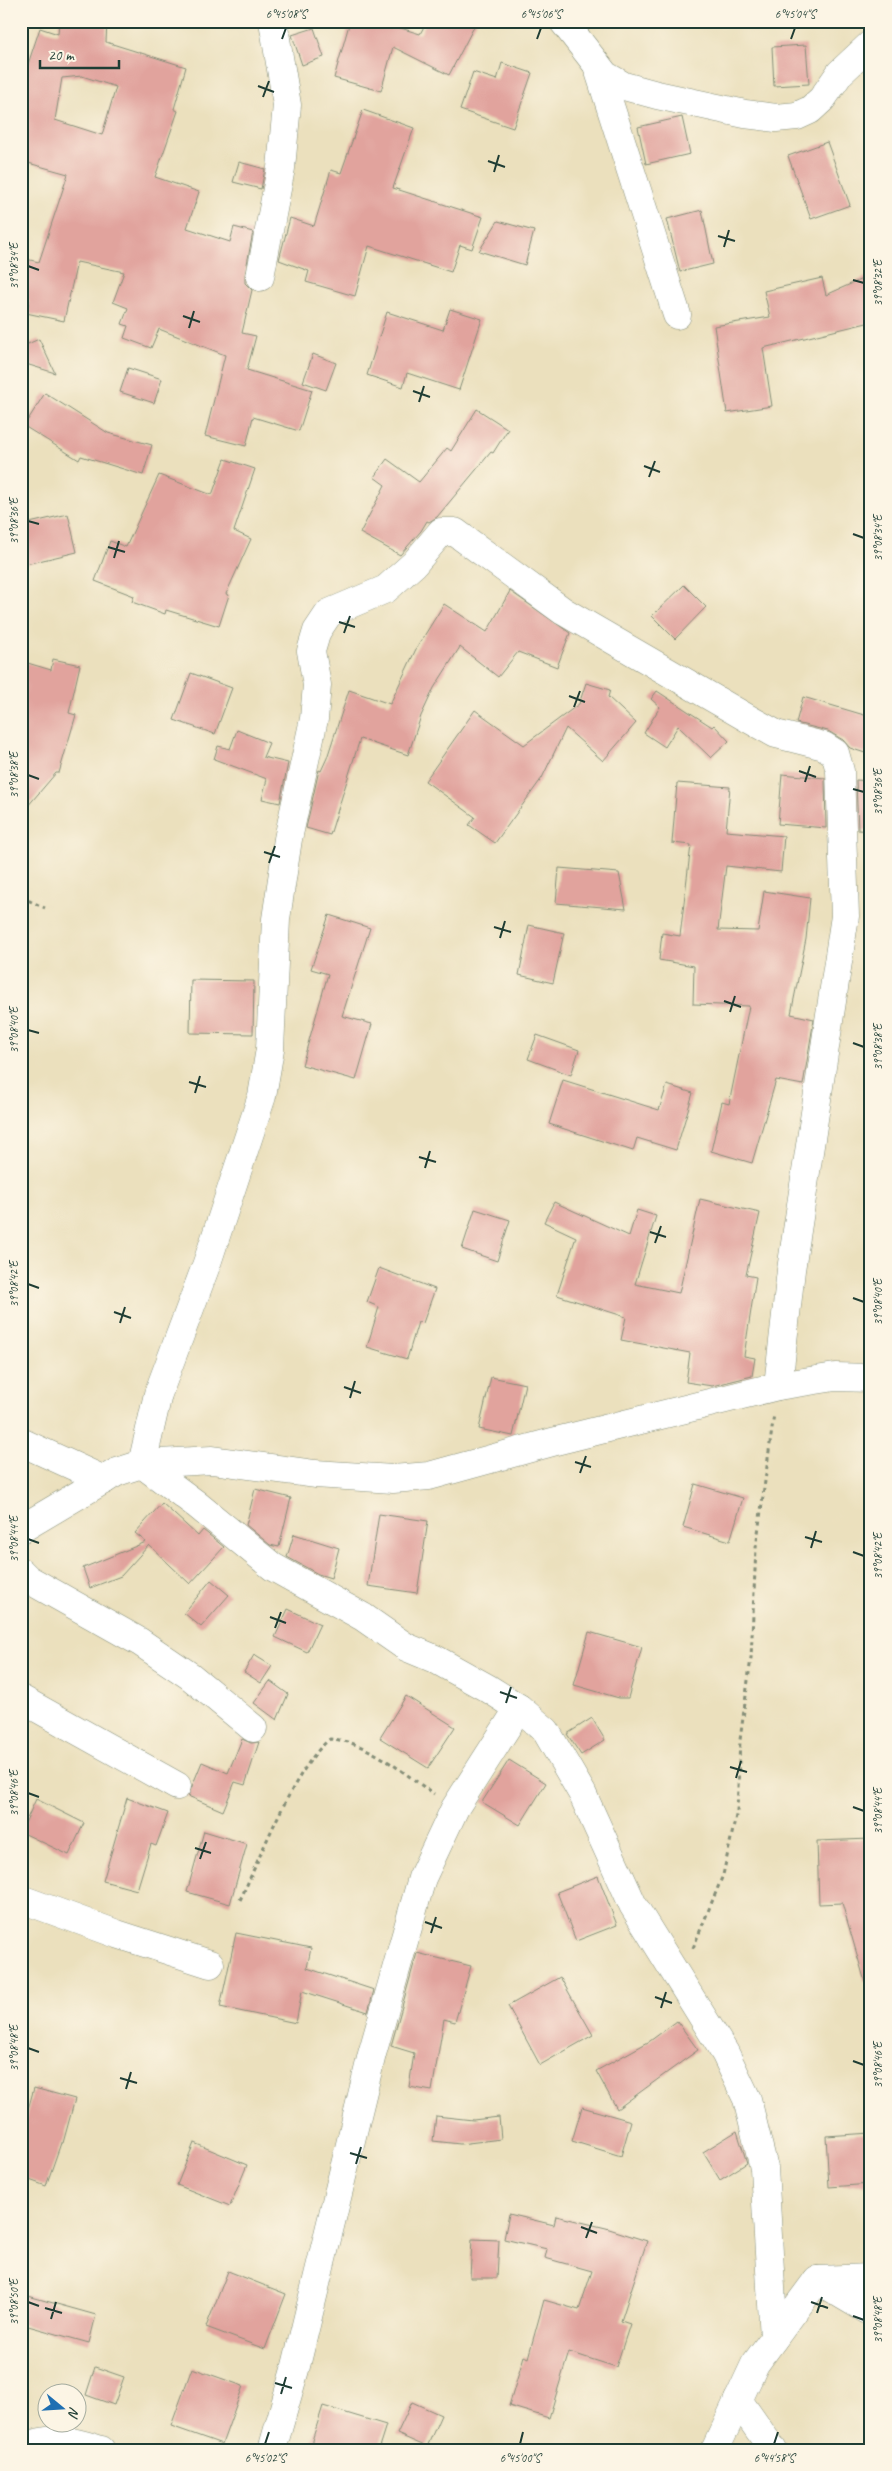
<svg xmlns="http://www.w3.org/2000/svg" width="892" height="2471" viewBox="0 0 892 2471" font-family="Caveat,sans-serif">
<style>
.building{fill:#e1a39d;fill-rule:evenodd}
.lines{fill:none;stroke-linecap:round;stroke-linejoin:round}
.street-casing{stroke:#858e78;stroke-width:29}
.path{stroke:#858e78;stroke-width:3;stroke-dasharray:4 4;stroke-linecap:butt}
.street{stroke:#fff;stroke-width:28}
.ticks{fill:none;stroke:#1f3d34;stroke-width:2}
.neatline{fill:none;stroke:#1f3d34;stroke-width:2}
.ticks-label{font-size:12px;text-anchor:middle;fill:#1f3d34}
</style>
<rect width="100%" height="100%" fill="#fcf5e5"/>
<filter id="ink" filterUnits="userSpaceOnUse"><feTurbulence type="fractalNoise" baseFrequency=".02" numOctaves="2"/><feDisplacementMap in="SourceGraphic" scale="10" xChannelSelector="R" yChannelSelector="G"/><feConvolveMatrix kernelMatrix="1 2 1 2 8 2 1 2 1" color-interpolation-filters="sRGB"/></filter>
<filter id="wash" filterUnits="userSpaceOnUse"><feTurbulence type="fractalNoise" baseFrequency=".0096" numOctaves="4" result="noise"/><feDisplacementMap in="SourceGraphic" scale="20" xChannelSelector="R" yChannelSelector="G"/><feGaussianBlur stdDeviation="1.12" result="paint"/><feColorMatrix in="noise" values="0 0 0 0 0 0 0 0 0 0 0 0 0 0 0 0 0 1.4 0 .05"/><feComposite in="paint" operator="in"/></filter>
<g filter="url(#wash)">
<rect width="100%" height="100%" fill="#ebe0bd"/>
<g id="blocks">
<!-- building -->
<g class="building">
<path d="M59 21H107L106 42 186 67 174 109 178 111 155 177 199 192 187 228 230 242 234 227 253 232 245 275V283L252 290 242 333 256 336 247 370 312 390 299 431 253 417 246 446 205 436 225 355 159 329 151 348 124 338 128 326 122 324 128 308 113 302 124 272 77 262 64 321 26 313 29 300 21 298V258L39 262 68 174 21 161V85L40 28 58 34ZM82 76 116 87 102 135 55 120 62 78Z"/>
<polygon points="350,21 378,21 420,34 427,21 477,21 449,75 393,47 381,91 334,78"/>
<polygon points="314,28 324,57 302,65 292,35"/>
<polygon points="806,45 809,84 774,86 772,47"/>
<polygon points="502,63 532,73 513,128 460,110 473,72 497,80"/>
<polygon points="363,110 414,128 393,188 483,217 472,249 460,245 451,272 369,246 355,296 306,282 309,271 279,260 290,218 314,226 331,170 341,173"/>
<polygon points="682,117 690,154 646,164 638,127"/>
<polygon points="827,142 850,205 811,219 788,156"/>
<polygon points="239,162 265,169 261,189 233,182"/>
<polygon points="702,210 713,264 680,272 667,219"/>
<polygon points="498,221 534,231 525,265 479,251"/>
<polygon points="871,275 871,322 763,348 772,406 727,413 714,326 770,317 764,291 822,278 826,295"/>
<polygon points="450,309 482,319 459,390 407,373 403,387 367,375 387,312 443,330"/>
<polygon points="39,339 55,373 26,364 21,354 21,347"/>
<polygon points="313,354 336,363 326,390 303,382"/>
<polygon points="128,368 162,379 154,403 120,392"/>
<polygon points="45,393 108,433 152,445 143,475 81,456 79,460 24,426"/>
<polygon points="477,409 508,429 493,453 491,452 437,517 429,522 427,521 421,531 400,555 360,533 385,485 374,477 387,459 419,482 447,448 451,451"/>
<polygon points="225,459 255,469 234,531 251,539 226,594 229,595 219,626 166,610 165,614 132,602 134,596 95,581 110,541 126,547 159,475 212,495"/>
<polygon points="68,514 77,552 26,564 21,545 21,525"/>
<polygon points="684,585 706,607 675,639 652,616"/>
<polygon points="510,591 570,633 557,667 518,652 498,677 460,647 434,688 421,716 408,755 360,739 330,835 306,828 319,770 321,771 327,758 349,690 390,704 416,649 444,604 487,632"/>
<polygon points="53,659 80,665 69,713 76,715 59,773 56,773 21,814 21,661 51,670"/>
<polygon points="191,673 232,688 215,734 174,720"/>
<polygon points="586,683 610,690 608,697 636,723 603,761 566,728 542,778 495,843 469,825 475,817 425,781 475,710 524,745 579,704"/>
<polygon points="657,691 712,727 714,725 729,741 711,758 678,726 665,747 644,733 660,707 651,699"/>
<polygon points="803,697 871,717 871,755 850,748 843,740 828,731 796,723"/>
<polygon points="237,730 269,743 263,757 288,763 280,803 262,799 267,779 214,759 218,746 230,749"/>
<polygon points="782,774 825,778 826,828 778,824"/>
<polygon points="856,780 871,781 871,831 858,830"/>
<polygon points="677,783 730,787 726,831 784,836 781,872 726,866 718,930 758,931 764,891 810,898 806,939 791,1014 814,1019 803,1085 776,1080 752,1163 711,1151 722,1102 729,1104 749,1006 693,1004 694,966 659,960 662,933 680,936 691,845 672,843"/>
<polygon points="559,868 619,873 626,909 556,903"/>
<polygon points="329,915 370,928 342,1016 372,1024 356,1080 302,1065 328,974 311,969"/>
<polygon points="529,925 564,933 553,983 519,975"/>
<polygon points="191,980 254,981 253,1034 190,1033"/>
<polygon points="537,1035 579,1050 571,1075 528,1059"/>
<polygon points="563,1080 659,1110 667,1085 693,1093 676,1150 637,1138 633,1151 549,1124"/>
<polygon points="700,1199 760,1213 746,1275 756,1277 744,1356 755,1358 752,1376 712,1386 686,1382 690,1353 621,1340 626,1317 557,1295 576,1237 544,1222 554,1202 629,1236 637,1210 656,1216 635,1284 679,1293"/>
<polygon points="475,1209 510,1220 497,1261 462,1249"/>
<polygon points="379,1268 435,1289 423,1323 418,1322 407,1359 367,1347 379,1307 367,1302"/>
<polygon points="491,1377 525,1384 513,1436 479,1429"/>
<polygon points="695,1484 743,1498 730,1541 683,1527"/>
<polygon points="255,1489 291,1498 279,1547 270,1545 246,1525"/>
<polygon points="162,1503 198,1536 203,1530 224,1547 190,1584 149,1545 121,1576 90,1588 83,1568 146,1542 135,1533"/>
<polygon points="379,1514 428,1521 417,1593 368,1586"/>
<polygon points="294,1534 339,1548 331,1578 318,1574 287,1557"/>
<polygon points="211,1580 229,1595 201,1627 184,1613"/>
<polygon points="288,1609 320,1624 307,1652 275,1637"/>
<polygon points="589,1632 642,1647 628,1698 619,1698 574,1685"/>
<polygon points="254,1655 272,1666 261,1683 244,1672"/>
<polygon points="270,1681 288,1694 277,1720 254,1703"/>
<polygon points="406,1696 455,1727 428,1768 380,1738"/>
<polygon points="592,1718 605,1740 581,1755 567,1734"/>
<polygon points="242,1739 251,1743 259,1742 245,1785 235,1782 223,1811 188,1796 202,1762 228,1773"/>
<polygon points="509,1760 546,1783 520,1825 482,1802"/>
<polygon points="127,1798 168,1813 156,1846 151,1844 137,1890 103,1881"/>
<polygon points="36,1799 84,1823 69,1855 21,1832"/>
<polygon points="204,1831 247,1844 230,1904 187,1892"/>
<polygon points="871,1839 871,1981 865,1982 842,1903 819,1904 817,1841"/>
<polygon points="598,1876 617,1925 576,1941 557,1892"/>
<polygon points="236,1933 311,1948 307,1968 374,1990 368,2012 302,1991 296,2023 220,2007"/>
<polygon points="417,1953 471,1966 455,2022 444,2019 432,2091 409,2087 414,2053 391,2046"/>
<polygon points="560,1977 593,2035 540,2065 508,2006"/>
<polygon points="677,2021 698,2050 617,2109 596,2071 650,2041"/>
<polygon points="34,2088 75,2099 63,2143 61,2143 46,2186 21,2177 21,2134"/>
<polygon points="582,2107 631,2121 621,2156 572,2141"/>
<polygon points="436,2116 473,2120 499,2117 501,2139 460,2144 433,2141"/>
<polygon points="737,2131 747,2163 720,2180 703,2152"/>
<polygon points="871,2133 871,2184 829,2187 826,2136"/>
<polygon points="194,2143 247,2165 230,2206 177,2185"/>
<polygon points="509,2214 554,2225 556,2216 606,2228 647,2241 621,2321 630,2324 616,2367 569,2352 549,2418 509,2406 524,2356 528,2358 544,2300 579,2310 592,2271 545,2258 547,2249 504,2239"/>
<polygon points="472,2239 499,2240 497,2278 470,2278"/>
<polygon points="228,2271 286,2294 265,2349 206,2327"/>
<polygon points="21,2294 96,2315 89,2343 21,2324"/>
<polygon points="95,2367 124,2377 114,2405 86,2395"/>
<polygon points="192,2368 243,2386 222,2444 171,2426"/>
<polygon points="412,2402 441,2415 427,2447 397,2434"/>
<polygon points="323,2406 386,2425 378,2450 309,2450"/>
</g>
</g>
</g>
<g filter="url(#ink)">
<use href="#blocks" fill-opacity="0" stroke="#858e78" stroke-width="1"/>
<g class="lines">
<!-- street casing -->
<g class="street-casing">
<g id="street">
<polyline points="563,21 605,75 624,86 657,95 745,114 776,118 797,116 810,110 822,99 840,73 871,44"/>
<polyline points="597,65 677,315"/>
<polyline points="260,277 281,168 287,105 273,21"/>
<polyline points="21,1442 104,1480"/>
<polyline points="21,1529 117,1472 142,1464 212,1460 315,1474 393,1479 429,1476 556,1441 778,1386 835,1377 871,1378"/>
<polyline points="21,1572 28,1579 140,1642 190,1676 253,1728"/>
<polyline points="21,1699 177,1786"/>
<polyline points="21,1899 117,1934 210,1964"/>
<polyline points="817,2280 871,2312"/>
<polyline points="774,2338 764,2168 747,2099 725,2053 633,1905 582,1793 546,1731 519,1708 489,1689 435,1659 406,1647 363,1617 273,1567 196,1504 142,1464 158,1394 207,1263 262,1096 270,1049 276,919 288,839 314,719 317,685 311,651 317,631 329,613 386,589 414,564 441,532 455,532 563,611 749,719 776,734 824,746 835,753 840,771 845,916 791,1270 778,1386"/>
<polyline points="738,2400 773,2450"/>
<path d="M21 2448C54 2435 68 2440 101 2450"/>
<polyline points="272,2450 296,2366 372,2054 422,1878 455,1808 519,1708"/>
<polyline points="715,2450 755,2364 817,2280 871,2278"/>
</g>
</g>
<!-- path -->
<g class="path">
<polyline points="21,897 45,908"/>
<path d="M240 1900C260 1858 295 1766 330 1739 368 1741 403 1773 434 1794"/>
<polyline points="693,1948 723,1875 737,1811 740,1740 751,1658 756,1548 774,1414"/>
</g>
<!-- street -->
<use href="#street" class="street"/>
</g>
</g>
<!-- ticks -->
<path class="ticks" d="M282 39 286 28M537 39 541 28M791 39 795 28M258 86 274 92M263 97 269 81M488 161 505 167M494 172 499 155M718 236 735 241M724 247 729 230M28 266 39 270M853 280 864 283M183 316 200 322M189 328 194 311M413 391 430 397M419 402 424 386M644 466 660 472M649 477 655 461M28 521 39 524M853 534 864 538M108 547 125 552M114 558 119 541M339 622 355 627M344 633 350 616M569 696 585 702M574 707 580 691M799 771 816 777M28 775 39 779M805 782 810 766M853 789 864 792M264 852 280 857M269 863 275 846M494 927 511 932M500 938 505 921M724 1001 741 1007M730 1012 735 996M28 1030 39 1033M853 1043 864 1047M189 1082 206 1087M195 1093 200 1076M419 1157 436 1162M425 1168 430 1151M650 1232 666 1237M655 1243 661 1226M28 1284 39 1288M853 1298 864 1302M114 1312 131 1318M120 1323 125 1307M344 1387 361 1393M350 1398 355 1381M575 1462 591 1467M580 1473 586 1456M805 1537 822 1542M28 1539 39 1543M811 1548 816 1531M853 1552 864 1556M270 1617 286 1623M275 1628 281 1612M500 1692 517 1698M506 1703 511 1687M730 1767 747 1772M736 1778 741 1761M28 1793 39 1797M853 1807 864 1811M195 1848 211 1853M200 1859 206 1842M425 1922 442 1928M431 1933 436 1917M655 1997 672 2003M661 2008 666 1992M28 2048 39 2052M853 2061 864 2065M120 2078 137 2083M126 2089 131 2072M350 2153 367 2158M356 2164 361 2147M581 2227 597 2233M586 2238 592 2222M28 2302 39 2306M811 2302 828 2308M45 2308 62 2313M817 2313 822 2297M853 2316 864 2320M51 2319 56 2302M275 2383 292 2388M281 2394 286 2377M265 2444 269 2432M520 2444 523 2432M774 2444 778 2432"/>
<!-- margin -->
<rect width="892" height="2471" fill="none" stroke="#fcf5e5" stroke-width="55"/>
<!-- north arrow -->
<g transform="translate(62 2408) rotate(108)"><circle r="24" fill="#fcf5e5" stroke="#a4ab9e"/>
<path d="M0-4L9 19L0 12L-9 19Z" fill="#1f6fb2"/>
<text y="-8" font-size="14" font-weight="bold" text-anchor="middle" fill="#1f3d34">N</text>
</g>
<!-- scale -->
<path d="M40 60v8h79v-8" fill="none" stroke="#1f3d34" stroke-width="2.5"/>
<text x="48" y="60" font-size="15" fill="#1f3d34" stroke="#fcf5e5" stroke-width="4" paint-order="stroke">20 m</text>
<rect x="28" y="28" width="836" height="2416" class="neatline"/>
<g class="ticks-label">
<text x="286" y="18">6°45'08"S</text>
<text x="541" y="18">6°45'06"S</text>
<text x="795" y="18">6°45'04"S</text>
<text transform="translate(14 266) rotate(-90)" y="4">39°08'34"E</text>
<text transform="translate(878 283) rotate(-90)" y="4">39°08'32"E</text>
<text transform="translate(14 521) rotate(-90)" y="4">39°08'36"E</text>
<text transform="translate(878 538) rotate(-90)" y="4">39°08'34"E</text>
<text transform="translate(14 775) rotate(-90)" y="4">39°08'38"E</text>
<text transform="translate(878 792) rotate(-90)" y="4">39°08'36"E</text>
<text transform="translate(14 1030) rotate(-90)" y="4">39°08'40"E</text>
<text transform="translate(878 1047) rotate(-90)" y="4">39°08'38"E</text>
<text transform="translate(14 1284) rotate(-90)" y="4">39°08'42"E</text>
<text transform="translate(878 1302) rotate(-90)" y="4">39°08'40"E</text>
<text transform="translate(14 1539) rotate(-90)" y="4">39°08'44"E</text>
<text transform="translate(878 1556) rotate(-90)" y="4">39°08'42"E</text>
<text transform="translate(14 1793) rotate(-90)" y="4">39°08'46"E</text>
<text transform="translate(878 1811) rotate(-90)" y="4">39°08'44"E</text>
<text transform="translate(14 2048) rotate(-90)" y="4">39°08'48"E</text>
<text transform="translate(878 2065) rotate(-90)" y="4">39°08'46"E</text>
<text transform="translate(14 2302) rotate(-90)" y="4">39°08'50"E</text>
<text transform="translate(878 2320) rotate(-90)" y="4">39°08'48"E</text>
<text x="265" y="2462">6°45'02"S</text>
<text x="520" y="2462">6°45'00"S</text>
<text x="774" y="2462">6°44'58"S</text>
</g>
</svg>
